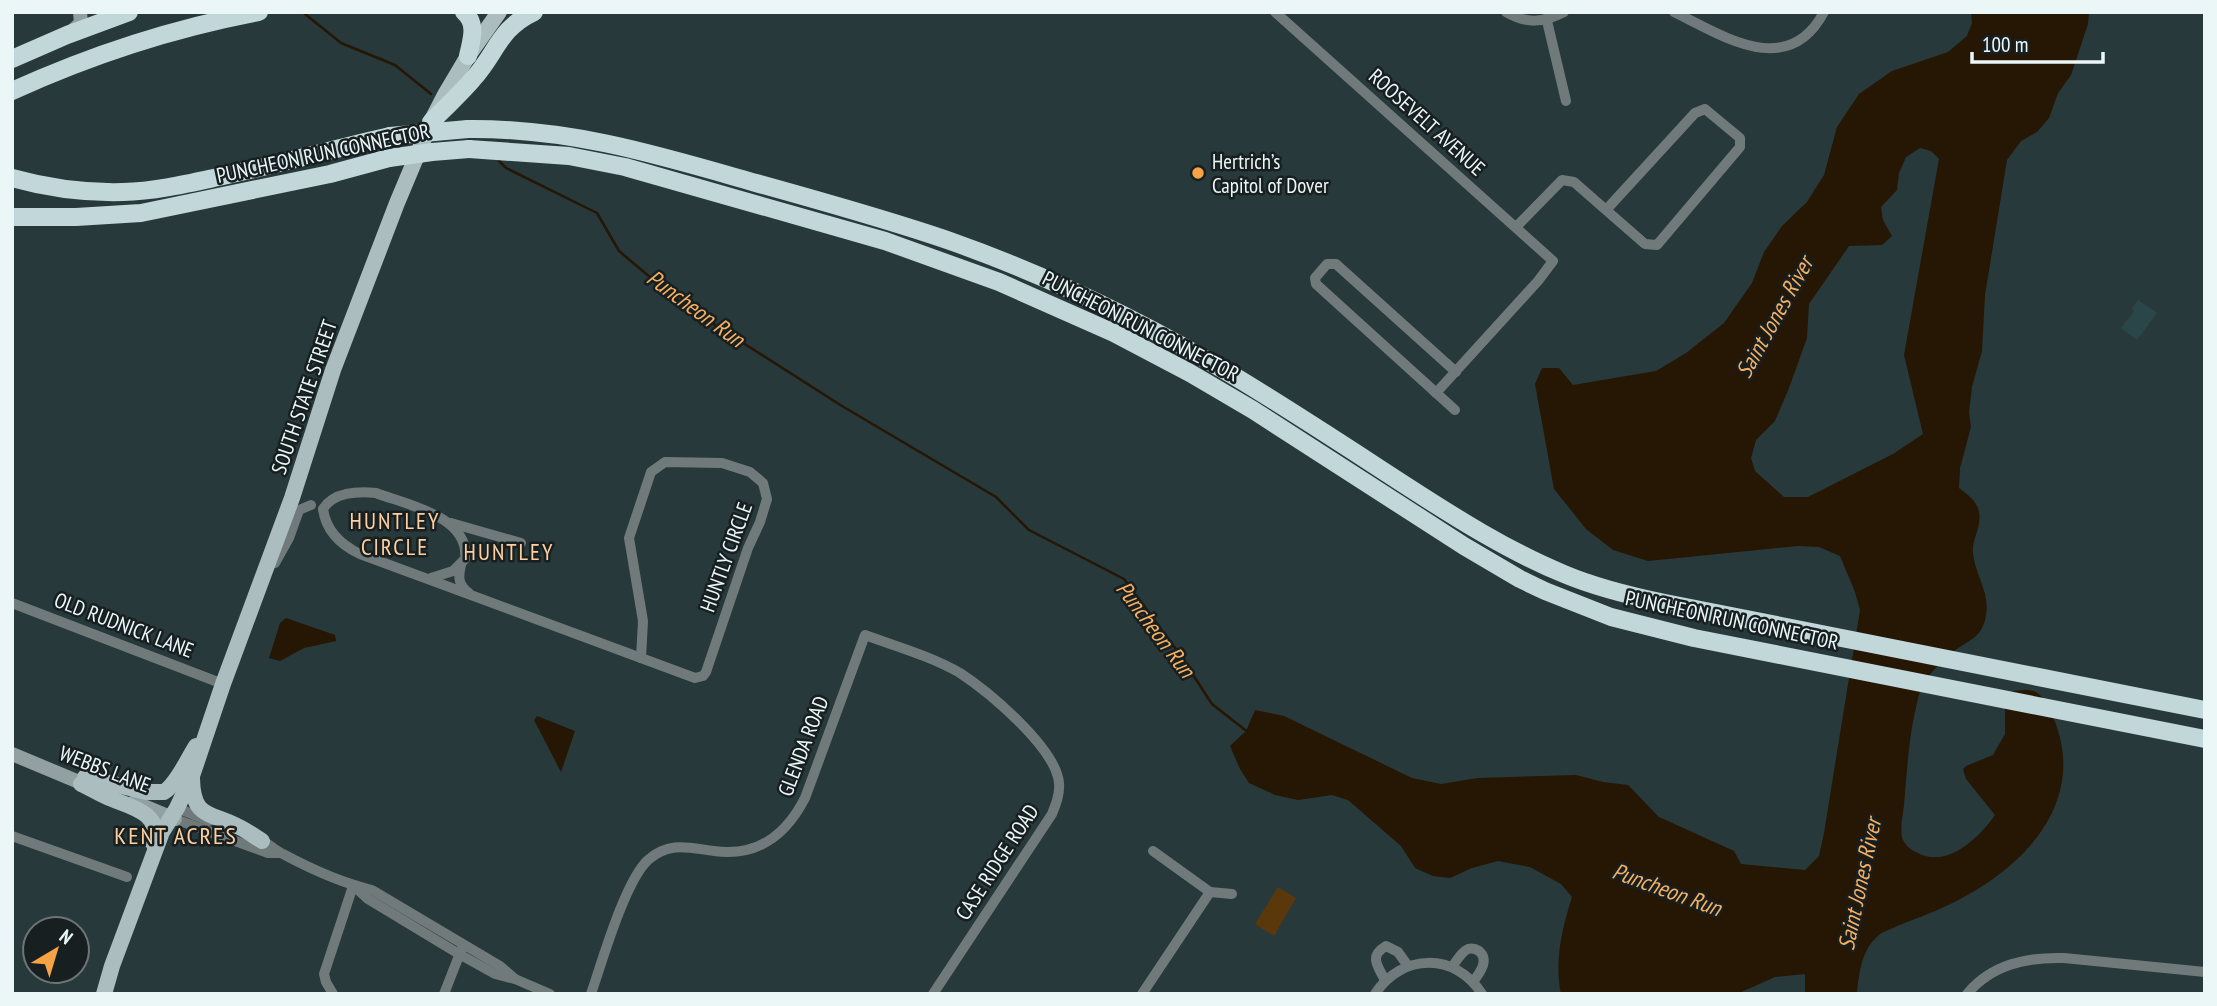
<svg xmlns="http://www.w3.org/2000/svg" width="2217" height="1006" viewBox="0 0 2217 1006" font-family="'PT Sans Narrow',sans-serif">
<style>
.built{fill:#2b4649}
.green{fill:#5b380c}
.water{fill:#261604;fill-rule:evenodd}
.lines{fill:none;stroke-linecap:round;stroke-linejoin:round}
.stream{stroke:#261604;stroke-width:2.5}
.street{stroke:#717a7b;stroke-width:10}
.secondary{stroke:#92a0a1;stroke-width:14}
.primary{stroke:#abbdbf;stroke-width:16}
.highway{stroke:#c2d7da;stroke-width:18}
.highway-bridge{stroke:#c2d7da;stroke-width:18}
.poi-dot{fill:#f5a345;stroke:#171f20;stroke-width:2.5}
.labels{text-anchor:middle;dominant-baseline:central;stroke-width:5;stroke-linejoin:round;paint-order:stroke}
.street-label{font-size:21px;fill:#ebf6f7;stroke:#171f20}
.poi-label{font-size:21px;fill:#ebf6f7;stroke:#171f20;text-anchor:start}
.water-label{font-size:23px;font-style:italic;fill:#f8af5f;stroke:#171f20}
.neighbourhood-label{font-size:23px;letter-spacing:2px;fill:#fdcfa0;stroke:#171f20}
.quarter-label{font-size:24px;letter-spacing:2px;fill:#fdcfa0;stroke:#171f20}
</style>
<rect width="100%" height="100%" fill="#27393b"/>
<!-- built -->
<polygon class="built" points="2138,300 2157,313 2137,340 2121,328 2134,311 2132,308"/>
<!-- green -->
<polygon class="green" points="1278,887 1296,898 1274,936 1255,924"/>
<!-- water -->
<g class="water">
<path d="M1971 12H2089L2088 24 2071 75 2058 93 2049 118 2037 132 2021 141 2007 160 1985 295 1982 351 1972 387 1969 412 1971 427 1960 468 1959 488C1968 495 1977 501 1979 512 1982 527 1971 541 1973 553 1975 575 1990 592 1986 615 1982 640 1968 639 1952 653 1943 660 1932 671 1926 680 1923 685 1919 693 1918 699 1909 733 1907 770 1904 805 1903 815 1900 827 1902 837 1904 844 1909 849 1916 852 1946 870 1979 838 1995 815L1966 779 1963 769 1966 766 1993 755 2005 734V698L2008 692C2036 687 2041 690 2053 717 2090 803 2021 871 1948 905 1930 914 1911 920 1893 928 1889 930 1882 932 1879 935 1861 950 1859 973 1857 994H1805V974L1775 977 1737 994H1561C1554 961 1562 929 1572 897L1561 884 1530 867 1498 861 1472 868 1450 878 1433 876 1415 868 1401 846 1348 800 1332 795 1298 800 1275 795 1249 783 1240 769 1230 746 1246 731 1255 710 1284 716 1412 778 1441 784 1478 778 1576 775 1603 782 1628 785 1659 817 1734 851 1741 864 1805 870 1819 856 1824 833 1860 610 1855 592 1840 556 1819 547 1798 546 1648 561 1613 550 1586 529 1554 489 1535 384 1542 368H1559L1573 385 1656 371 1686 353 1724 323 1752 283 1764 252 1782 226 1807 202 1824 175 1837 127 1859 94 1892 71 1948 52 1967 36 1972 23ZM1920 148 1931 151 1939 159 1904 355 1923 434 1893 454 1808 497H1784L1755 471 1751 458 1756 440 1775 421 1789 388 1807 338 1809 304 1849 246 1882 245 1892 236 1883 220 1881 207 1897 190 1899 173 1906 157Z"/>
<polygon points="286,618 335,635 336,641 304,648 280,661 269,658 280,623"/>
<polygon points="537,716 575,731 561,772 534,720"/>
</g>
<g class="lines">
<!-- stream -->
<g class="stream">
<polyline points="305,14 341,43 395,65 431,94"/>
<polyline points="499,161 506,168 597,213 619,251 682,304 842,406 996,497 1029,530 1124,579 1178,652 1212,704 1249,733"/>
</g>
<!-- street -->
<g class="street">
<polyline points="1275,12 1553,261 1538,281 1436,393"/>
<path d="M1506 12C1526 24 1543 23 1564 12"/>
<path d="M1674 12C1723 36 1788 80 1824 12"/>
<polyline points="1547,21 1566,101"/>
<polyline points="1516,227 1562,180 1574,182 1606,210 1695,113 1705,109 1740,138 1740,147 1657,245 1645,244 1606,210"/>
<polyline points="1455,410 1316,284 1315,278 1327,264 1336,264 1456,372"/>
<polygon points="665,462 722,463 750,472 763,483 767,499 760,522 748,548 706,672 703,676 695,678 641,658 643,621 629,538 651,472"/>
<path d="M323 509C326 531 341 545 360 554L641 658"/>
<path d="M323 509C333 492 358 491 376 493 407 505 470 516 465 559L453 571 431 578"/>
<polyline points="451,523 521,543"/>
<polyline points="275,563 289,538 299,510 311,505"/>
<path d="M461 565C458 577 458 585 469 593"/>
<polyline points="12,603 223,684"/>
<polyline points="177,808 209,821"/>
<polyline points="175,819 268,853 280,853"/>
<polyline points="12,836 127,877"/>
<path d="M260 840C269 843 274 850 283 854 311 869 342 883 372 890L500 966 515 979"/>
<polyline points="1153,851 1210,892 1232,894"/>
<polyline points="354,886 368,899 459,954 495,974 515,979 550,994"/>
<path d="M1452 967C1456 962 1461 952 1468 949 1472 948 1476 949 1479 951 1490 960 1479 974 1473 982"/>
<path d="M1385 980C1377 965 1369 956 1386 946L1398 952 1408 966"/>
<polyline points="333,994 326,982 324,974 353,886"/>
<polyline points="444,994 462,948"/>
<path d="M591 994C602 962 625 881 648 860 670 841 689 848 714 851 758 857 786 835 805 798L865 635C895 646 933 657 960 673 989 692 1056 748 1059 783 1060 794 1056 804 1052 814L933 994"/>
<polyline points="1142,994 1210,892"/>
<path d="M1375 994C1401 953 1456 952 1482 994"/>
<path d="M1967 994C1992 964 2027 957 2064 958L2205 972"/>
</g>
<!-- secondary -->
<g class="secondary">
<polyline points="70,33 81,23 80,12"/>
<polyline points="12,754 91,787"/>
<polyline points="134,802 175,819"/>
</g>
<!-- primary -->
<g class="primary">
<path d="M85 777 146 792H164C177 784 187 760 196 746"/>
<path d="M192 779C193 818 209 812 237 826 246 830 254 836 262 841"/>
<path d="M81 784C90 788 98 793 107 797 127 806 164 812 153 843"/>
<polyline points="104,994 112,966 162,832 177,808 192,776 223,684 292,498 333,370 397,203 431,122 446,93 468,56 499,12"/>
</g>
<!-- highway -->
<g class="highway">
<path d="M464 12C478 24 471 41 468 56"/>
<polyline points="12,59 67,35 129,12"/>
<path d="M12 91C91 55 174 28 259 12"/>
<path d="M431 122C445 108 460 94 473 79 497 53 498 29 534 12"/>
<path d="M468 129C571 128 658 155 756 183 821 201 886 219 950 241 1049 276 1144 322 1234 376 1292 411 1348 448 1405 485 1456 518 1508 551 1564 574 1597 588 1631 596 1665 603L2205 710"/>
<polyline points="469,149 569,156 625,167 885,241 999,282 1114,333 1190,373 1253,410 1464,546 1520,579 1545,591 1611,617 1694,638 2205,739"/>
<path d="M12 178C48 188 86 193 123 192 157 191 190 183 223 176 279 164 334 149 390 136"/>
<polyline points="12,217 76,217 141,213 330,174 389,158"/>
</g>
<!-- highway-bridge -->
<g class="highway-bridge">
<polyline points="390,136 468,129"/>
<polyline points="389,158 432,152 469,149"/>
</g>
</g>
<!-- markers -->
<circle class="poi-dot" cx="1198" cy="173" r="7"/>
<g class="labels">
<!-- street labels -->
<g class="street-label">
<text transform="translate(1427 122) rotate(42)">ROOSEVELT AVENUE</text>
<text transform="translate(323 153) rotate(-12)">PUNCHEON RUN CONNECTOR</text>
<text transform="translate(1141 326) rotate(27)">PUNCHEON RUN CONNECTOR</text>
<text transform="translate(304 397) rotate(-71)">SOUTH STATE STREET</text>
<text transform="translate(726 557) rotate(-70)">HUNTLY CIRCLE</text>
<text transform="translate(1732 620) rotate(12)">PUNCHEON RUN CONNECTOR</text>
<text transform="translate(124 625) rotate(21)">OLD RUDNICK LANE</text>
<text transform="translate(803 746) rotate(-69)">GLENDA ROAD</text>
<text transform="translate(105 769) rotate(21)">WEBBS LANE</text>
<text transform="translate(997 862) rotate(-57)">CASE RIDGE ROAD</text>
</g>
<!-- poi labels -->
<g class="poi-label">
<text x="1212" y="161">Hertrich’s<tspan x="1212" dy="24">Capitol of Dover</tspan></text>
</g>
<!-- water labels -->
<g class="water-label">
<text transform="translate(696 308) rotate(36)">Puncheon Run</text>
<text transform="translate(1774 317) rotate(-61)">Saint Jones River</text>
<text transform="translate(1156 629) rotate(53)">Puncheon Run</text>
<text transform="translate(1859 884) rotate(-78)">Saint Jones River</text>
<text transform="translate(1667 889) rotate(20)">Puncheon Run</text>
</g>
<!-- neighbourhood labels -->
<g class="neighbourhood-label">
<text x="395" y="520">HUNTLEY<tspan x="395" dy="26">CIRCLE</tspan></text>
<text x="509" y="551">HUNTLEY</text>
</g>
<!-- quarter labels -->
<g class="quarter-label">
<text x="176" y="835">KENT ACRES</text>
</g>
</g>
<!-- border -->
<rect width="2217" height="1006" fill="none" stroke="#ebf6f7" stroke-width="28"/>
<!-- north arrow -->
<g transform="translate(56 950) rotate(38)"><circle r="33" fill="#171f20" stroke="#6c7576" stroke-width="2"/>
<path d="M0-5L12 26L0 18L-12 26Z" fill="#f5a345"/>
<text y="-10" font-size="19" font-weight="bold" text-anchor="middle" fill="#ebf6f7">N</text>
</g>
<!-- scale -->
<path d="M1972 52v10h131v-10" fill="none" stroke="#ebf6f7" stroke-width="3.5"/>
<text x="1982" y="52" font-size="21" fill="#ebf6f7" stroke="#171f20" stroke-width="5" paint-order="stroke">100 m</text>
</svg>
